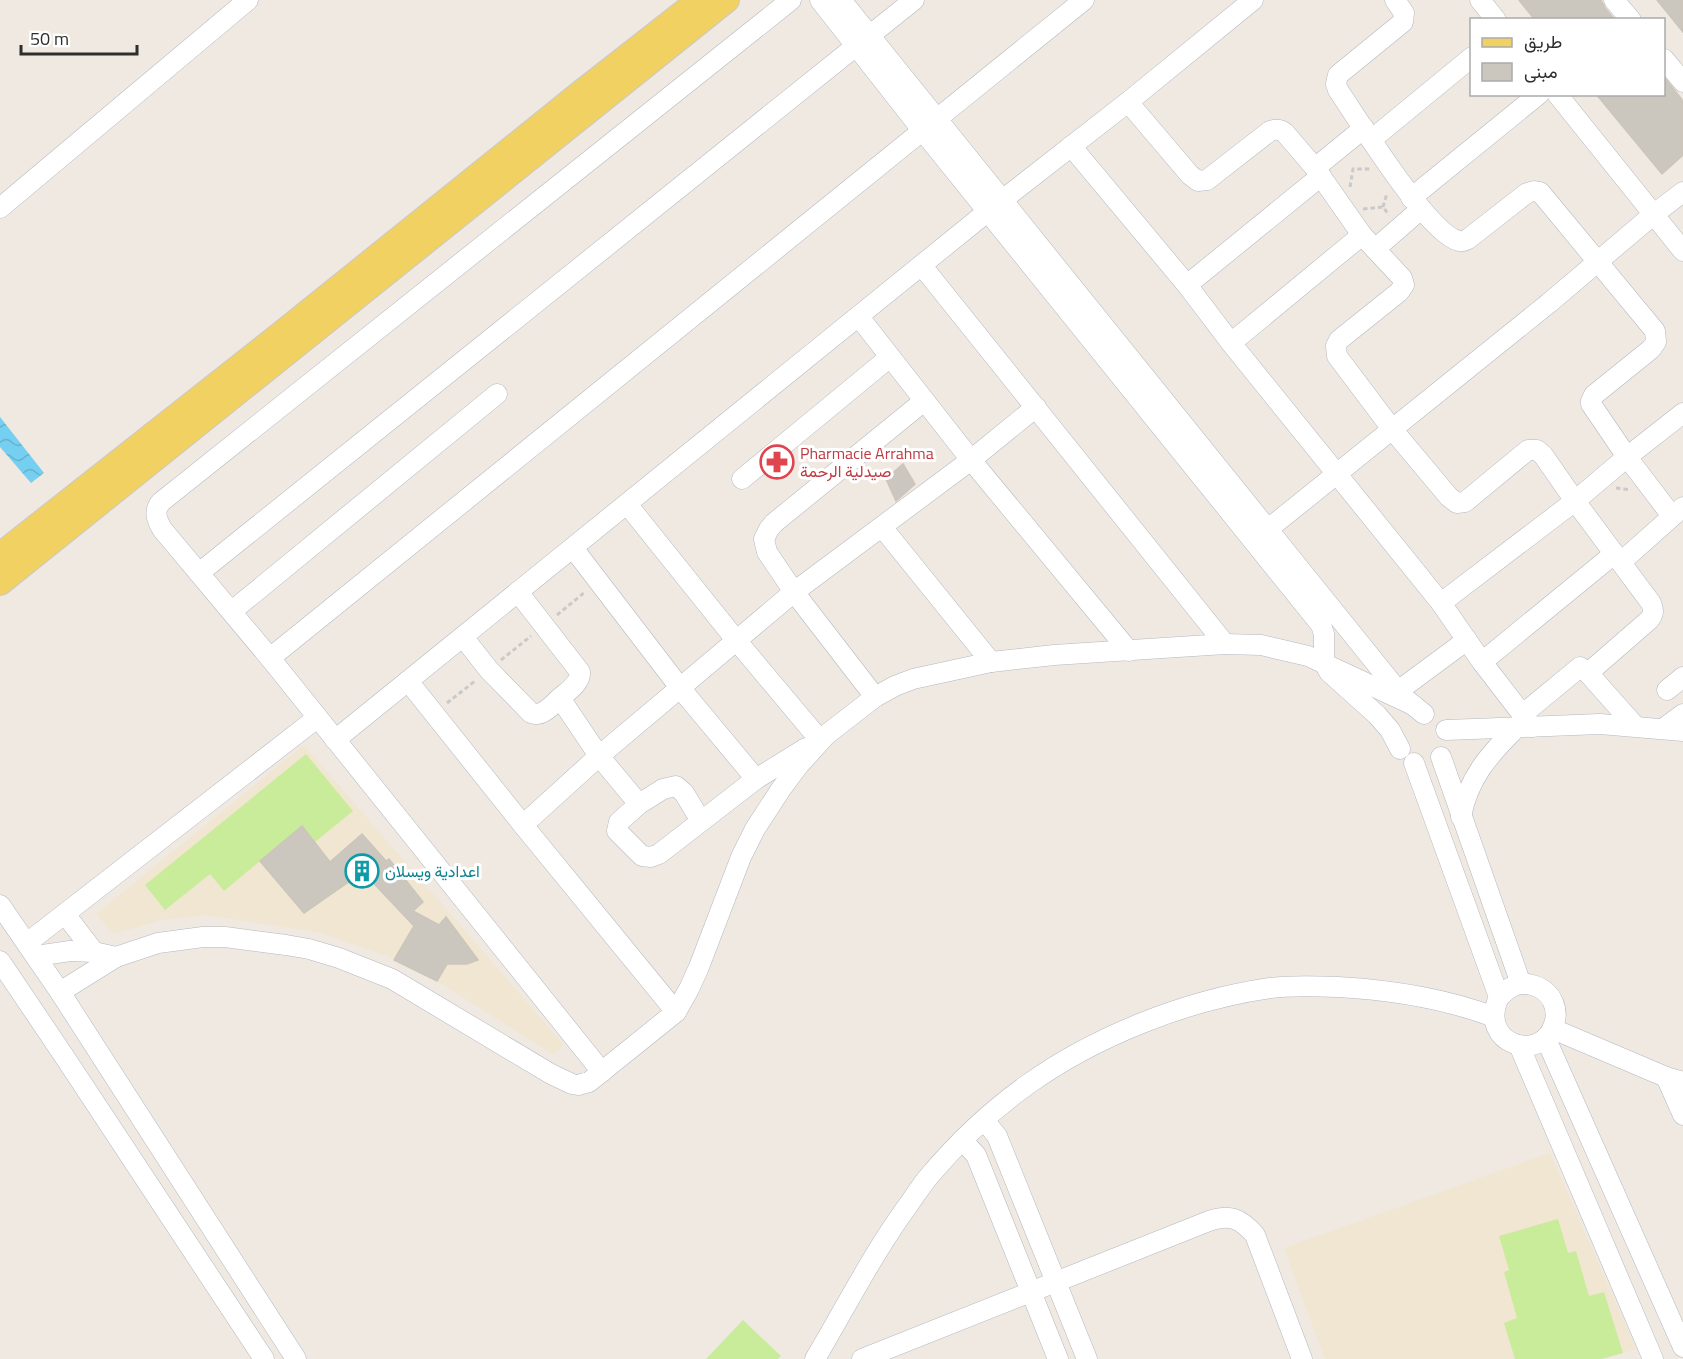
<svg xmlns="http://www.w3.org/2000/svg" width="1683" height="1359" viewBox="0 0 1683 1359" font-family="'Titillium Web',Vazirmatn,sans-serif">
<style>
.education{fill:#f0e6d1}
.pitch{fill:#c9ec9a}
.water{fill:url(#water-waves)}
.building{fill:#cbc7bf;stroke:#cbc5ba;stroke-width:1.5}
.lines{fill:none;stroke-linecap:round;stroke-linejoin:round}
.minor-casing{stroke:#b4b7c1;stroke-width:21}
.major-casing{stroke:#c9c9c9;stroke-width:26}
.path{stroke:#c9c9c9;stroke-width:3;stroke-dasharray:4.5 3;stroke-linecap:butt}
.minor{stroke:#fff;stroke-width:20}
.major{stroke:#f2d163;stroke-width:24}
.labels{text-anchor:middle;dominant-baseline:central;stroke-width:6;stroke-linejoin:round;paint-order:stroke}
.health-label{font-size:16px;fill:#be3a42;stroke:#fff;text-anchor:start}
.culture-label{font-size:16px;fill:#0d838f;stroke:#fff;text-anchor:start}
</style>
<defs>
<pattern id="water-waves" width="16" height="10" patternUnits="userSpaceOnUse" patternTransform="scale(1.5)"><rect width="16" height="10" fill="#75cff0"/><path d="M0 5q4-4 8 0t8 0" fill="none" stroke="#66b2ce"/></pattern>
</defs>
<rect width="100%" height="100%" fill="#efe9e1"/>
<!-- education -->
<g class="education">
<polygon points="304,745 564,1045 554,1055 437,981 395,959 321,933 206,915 161,920 114,934 96,914"/>
<polygon points="1550,1153 1636,1349 1602,1359 1325,1359 1284,1248"/>
</g>
<!-- pitch -->
<g class="pitch">
<polygon points="306,754 353,811 315,842 302,826 224,891 210,874 165,910 145,885"/>
<polygon points="1558,1219 1568,1253 1576,1251 1589,1296 1604,1292 1623,1353 1602,1359 1515,1359 1504,1323 1517,1318 1504,1272 1509,1270 1499,1236"/>
<polygon points="743,1320 781,1356 778,1359 706,1359"/>
</g>
<!-- water -->
<polygon class="water" points="0,417 44,473 31,483 0,447"/>
<!-- building -->
<g class="building">
<polygon points="1519,0 1601,0 1605,8 1615,20 1535,20"/>
<polygon points="1657,0 1683,0 1683,32"/>
<polygon points="1664,77 1683,101 1683,155 1662,174 1596,94 1664,94"/>
<polygon points="903,464 915,484 896,501 886,479"/>
<polygon points="302,826 330,862 362,834 386,861 389,859 423,902 413,911 439,925 446,917 478,960 467,964 447,964 437,981 394,960 414,926 363,872 304,913 260,861"/>
</g>
<g class="lines">
<!-- minor casing -->
<g class="minor-casing">
<g id="minor">
<polyline points="820,0 922,130 1321,625 1324,634 1324,663 1329,672 1377,715 1390,730 1400,749"/>
<polyline points="841,0 1403,697 1424,714"/>
<path d="M1395 0 1404 13 1403 22 1338 75 1336 84 1338 90C1358 119 1428 234 1459 241 1464 242 1464 241 1468 239L1527 193 1534 191 1540 192 1655 331 1656 342 1651 349 1594 395 1591 401V404L1627 457 1672 516"/>
<polyline points="1480,0 1496,20"/>
<polyline points="1614,0 1631,20"/>
<polyline points="869,36 914,0"/>
<polyline points="1664,59 1683,82"/>
<polyline points="1557,94 1683,251"/>
<path d="M1128 102 1190 175 1198 181 1207 180 1270 131C1276 129 1280 129 1285 133L1315 168 1362 235 1375 249"/>
<polyline points="1371,140 1472,57"/>
<polyline points="1071,146 1187,285"/>
<polyline points="1315,168 1364,128"/>
<polyline points="1321,176 1187,285 1231,343 1441,603 1482,662 1532,727"/>
<polyline points="1411,198 1539,94"/>
<polyline points="0,208 248,0"/>
<path d="M1421 209 1375 249 1402 278 1404 285 1399 292 1339 340 1336 346 1337 356 1392 429 1449 497 1457 503 1465 502 1528 450H1537L1543 455 1575 501 1651 603C1654 610 1654 614 1649 620L1588 673"/>
<polyline points="922,266 1225,644"/>
<polyline points="859,317 971,460 1129,651"/>
<polyline points="1231,343 1362,235"/>
<polyline points="742,479 890,357"/>
<polyline points="627,504 736,640 819,739"/>
<polyline points="882,527 991,662"/>
<polyline points="1257,538 1549,303 1654,214 1683,192"/>
<polyline points="573,548 681,689 756,779"/>
<polyline points="1621,562 1683,507"/>
<polyline points="199,573 856,46"/>
<path d="M518 592 580 672C581 683 568 691 560 698L599 756 639 804 619 822 617 831 642 856 651 857 659 854 756 779 806 748"/>
<polyline points="1441,603 1575,501 1627,457 1683,413"/>
<polyline points="232,611 497,394"/>
<path d="M463 637 489 670 531 713C542 718 552 705 560 698"/>
<polyline points="270,658 1084,0"/>
<polyline points="1482,662 1614,554"/>
<polyline points="408,681 523,825 676,1012"/>
<polyline points="1667,690 1683,677"/>
<polyline points="1398,691 1467,640"/>
<polyline points="875,697 794,592 767,552 764,539 769,529 774,523 924,401"/>
<polyline points="1523,714 1580,667 1588,673 1635,726"/>
<polyline points="1664,728 1683,714"/>
<polyline points="1446,730 1600,724 1683,731"/>
<polyline points="335,740 987,212 1128,102 1253,0"/>
<polyline points="1441,757 1521,984"/>
<path d="M1414 763 1499 997C1477 1045 1542 1064 1554 1024 1557 1016 1556 1009 1553 1002 1546 986 1524 979 1510 988 1506 990 1503 994 1499 997"/>
<polyline points="639,804 663,789 676,786 684,793 701,821"/>
<path d="M1461 817C1468 778 1489 755 1516 728"/>
<polyline points="523,825 599,756 794,592 971,460 1036,407"/>
<polyline points="0,905 60,992 296,1359"/>
<polyline points="65,914 94,952 116,957"/>
<polyline points="27,943 317,718"/>
<polyline points="36,956 70,951 94,952"/>
<polyline points="0,961 66,1059 264,1359"/>
<polyline points="60,992 116,957 158,943 203,937 225,937 286,945 309,949 339,958 392,979 551,1074 572,1084 578,1085 589,1082 676,1012 689,989 699,967 741,857 755,829 781,789 798,766 826,735 875,697 895,686 913,679 991,662 1054,655 1225,644 1261,645 1308,656 1413,705"/>
<polyline points="1553,1029 1666,1077 1683,1082"/>
<polyline points="1546,1039 1683,1347"/>
<polyline points="1519,1045 1653,1359"/>
<path d="M602 1072 270 658 162 529C157 520 153 511 161 502L791 0"/>
<polyline points="1666,1077 1683,1115"/>
<polyline points="984,1120 997,1136 1087,1359"/>
<polyline points="962,1140 976,1155 1058,1359"/>
<path d="M815 1359C846 1307 873 1253 909 1204 916 1194 923 1183 931 1174 959 1141 992 1110 1027 1085 1095 1036 1187 1000 1270 988 1292 985 1316 986 1338 987 1391 990 1444 998 1494 1017"/>
<path d="M862 1359 1209 1221C1230 1214 1240 1218 1255 1235L1302 1359"/>
</g>
</g>
<!-- major casing -->
<g class="major-casing">
<g id="major">
<polyline points="0,555 278,336 579,94 699,0"/>
<polyline points="0,583 727,0"/>
</g>
</g>
<!-- path -->
<g class="path">
<polyline points="1350,187 1353,169 1370,169"/>
<polyline points="1383,207 1387,193"/>
<polyline points="1363,209 1383,207 1389,215"/>
<polyline points="1616,488 1631,490"/>
<polyline points="557,615 585,592"/>
<polyline points="501,660 531,636"/>
<polyline points="447,703 475,681"/>
</g>
<!-- minor -->
<use href="#minor" class="minor"/>
<!-- major -->
<use href="#major" class="major"/>
</g>
<!-- icons -->
<defs>
<g id="pharmacy-ring" transform="scale(1.725)"><circle r="9.5" fill="#fff" stroke="#e0444e" stroke-width="1.5"/><path d="M-2-6h4v4h4v4h-4v4h-4v-4h-4v-4h4Z" fill="#e0444e"/></g>
<g id="building-ring" transform="scale(1.725)"><circle r="9.5" fill="#fff" stroke="#0f9aa8" stroke-width="1.5"/><path d="M-4-6H4V6H1V3H-1V6H-4ZM-2.5-4.3h1.7v1.8h-1.7ZM.8-4.3h1.7v1.8H.8ZM-2.5-1h1.7V.8h-1.7ZM.8-1h1.7V.8H.8Z" fill="#0f9aa8"/></g>
</defs>
<g fill-rule="evenodd">
<use href="#pharmacy-ring" x="777" y="462"/>
<use href="#building-ring" x="362" y="871"/>
</g>
<g class="labels">
<!-- health labels -->
<g class="health-label">
<text x="800" y="453">Pharmacie Arrahma<tspan x="800" dy="18">صيدلية الرحمة</tspan></text>
</g>
<!-- culture labels -->
<g class="culture-label">
<text x="385" y="871">اعدادية ويسلان</text>
</g>
</g>
<!-- legend -->
<rect x="1470" y="18" width="195" height="78" fill="#ffffff" stroke="#ababab" stroke-width="1.5"/>
<rect x="1482" y="38" width="30" height="9" fill="#f2d163" stroke="#ababab" stroke-width="1.5"/>
<text x="1524" y="48" font-size="18" fill="#2e2e2e">طريق</text>
<rect x="1482" y="63" width="30" height="18" fill="#cbc7bf" stroke="#ababab" stroke-width="1.5"/>
<text x="1524" y="78" font-size="18" fill="#2e2e2e">مبنى</text>
<!-- scale -->
<path d="M21 45v9h116v-9" fill="none" stroke="#2e2e2e" stroke-width="3"/>
<text x="30" y="45" font-size="18" fill="#2e2e2e" stroke="#ffffff" stroke-width="4.5" paint-order="stroke">50 m</text>
</svg>
